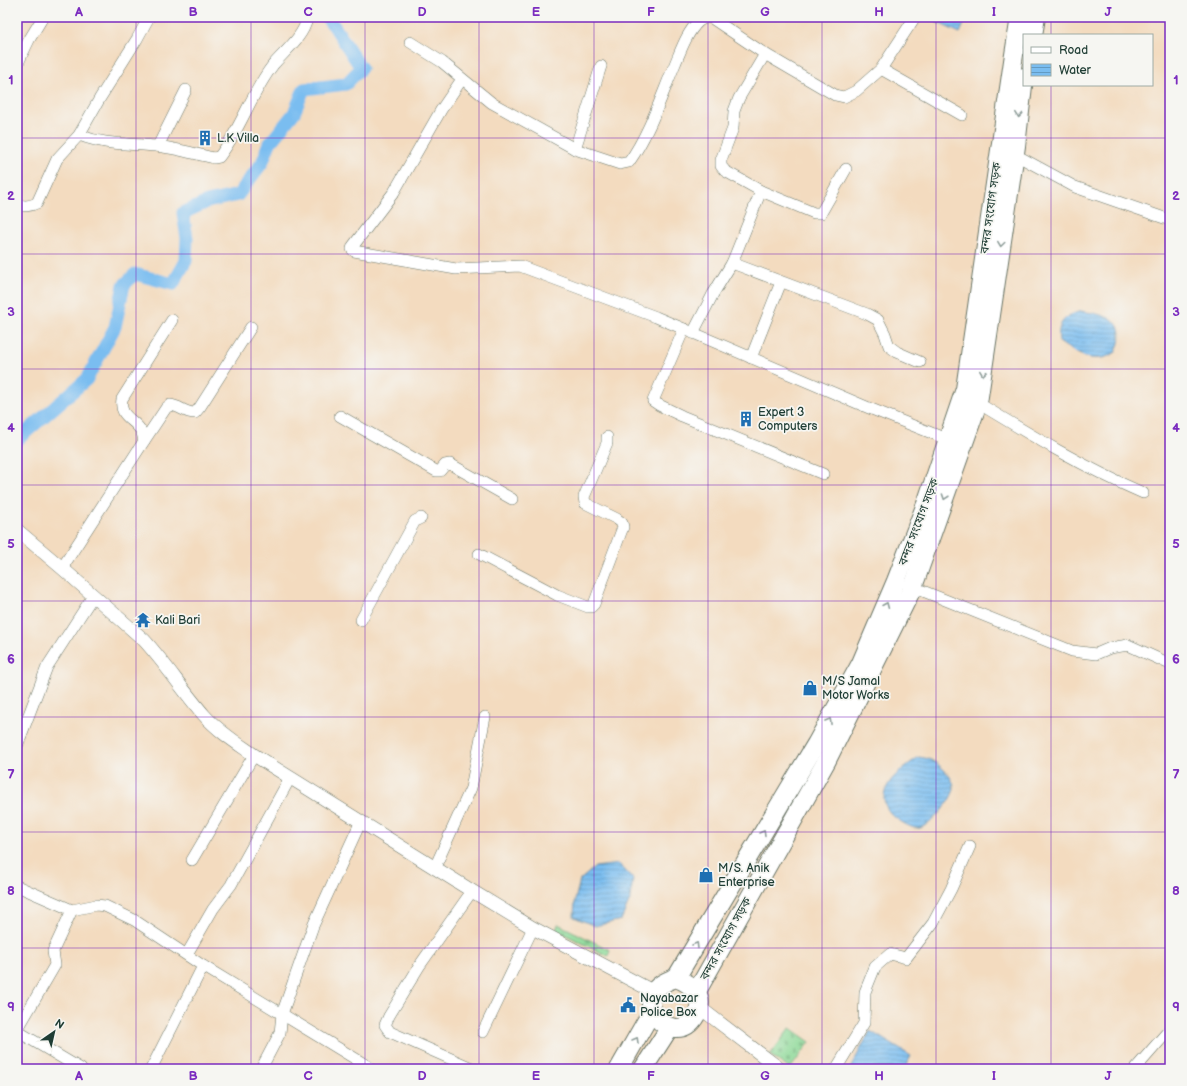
<svg xmlns="http://www.w3.org/2000/svg" width="1187" height="1086" viewBox="0 0 1187 1086" font-family="'Balsamiq Sans','Noto Sans Bengali',sans-serif">
<style>
.cemetery{fill:url(#cemetery-stones);stroke:#568b66}
.water{fill:url(#water-rules);stroke:#4c7d92}
.lines{fill:none;stroke-linecap:round;stroke-linejoin:round}
.canal{stroke:#7abdf0;stroke-width:13}
.minor-casing{stroke:#697465;stroke-width:12}
.tertiary-casing{stroke:#697465;stroke-width:14}
.trunk-casing{stroke:#697465;stroke-width:20}
.minor{stroke:#fff;stroke-width:11}
.tertiary{stroke:#fff;stroke-width:13}
.trunk{stroke:#fff;stroke-width:18}
.oneway{stroke:#8f9e9a}
.grid{fill:none;stroke:#7b2cbf;stroke-width:1;stroke-opacity:0.55}
.labels{text-anchor:middle;dominant-baseline:central;stroke-width:3.5;stroke-linejoin:round;paint-order:stroke}
.poi-label{font-size:12px;fill:#1f3d34;stroke:#f6f6f2;text-anchor:start}
.street-label{font-size:12px;fill:#1f3d34;stroke:#f6f6f2}
.neatline{fill:none;stroke:#7b2cbf;stroke-width:1.5}
.grid-label{font-size:13px;text-anchor:middle;font-weight:bold;fill:#7b2cbf}
</style>
<defs>
<pattern id="cemetery-stones" width="16" height="16" patternUnits="userSpaceOnUse"><rect width="16" height="16" fill="#8dd997"/><path d="M2 7V4a2 2 0 0 1 4 0v3zM10 15v-3a2 2 0 0 1 4 0v3z" fill="#79bb83"/></pattern>
<pattern id="water-rules" width="6" height="5" patternUnits="userSpaceOnUse"><rect width="6" height="5" fill="#7abdf0"/><path d="M0 2.5h6" fill="none" stroke="#639bc3"/></pattern>
</defs>
<rect width="100%" height="100%" fill="#f6f6f2"/>
<filter id="ink" filterUnits="userSpaceOnUse"><feTurbulence type="fractalNoise" baseFrequency=".025" numOctaves="2"/><feDisplacementMap in="SourceGraphic" scale="8" xChannelSelector="R" yChannelSelector="G"/><feConvolveMatrix kernelMatrix="1 2 1 2 8 2 1 2 1" color-interpolation-filters="sRGB"/></filter>
<filter id="wash" filterUnits="userSpaceOnUse"><feTurbulence type="fractalNoise" baseFrequency=".012" numOctaves="4" result="noise"/><feDisplacementMap in="SourceGraphic" scale="16" xChannelSelector="R" yChannelSelector="G"/><feGaussianBlur stdDeviation="0.9" result="paint"/><feColorMatrix in="noise" values="0 0 0 0 0 0 0 0 0 0 0 0 0 0 0 0 0 1.4 0 .05"/><feComposite in="paint" operator="in"/></filter>
<g filter="url(#wash)">
<rect width="100%" height="100%" fill="#f3dbbf"/>
<!-- cemetery -->
<g class="cemetery">
<polygon points="558,924 610,950 608,956 556,930"/>
<polygon points="790,1028 810,1042 790,1069 770,1055"/>
</g>
<!-- water -->
<g class="water">
<polygon points="938,17 967,17 960,33 936,22"/>
<path d="M1081 311C1095 314 1121 315 1120 336 1120 341 1118 347 1116 352 1095 366 1078 355 1059 342 1057 323 1063 317 1081 311Z"/>
<path d="M919 757C923 758 927 758 931 760 940 765 953 776 954 787 954 799 931 825 920 828 915 829 909 826 905 824 864 801 891 775 919 757Z"/>
<polygon points="619,864 633,879 630,900 621,920 595,926 574,917 575,900 580,880 595,867"/>
<polygon points="870,1031 911,1056 904,1069 850,1069"/>
</g>
<g class="lines">
<!-- canal -->
<polyline class="canal" points="17,440 87,379 115,327 124,285 135,274 173,284 186,261 187,238 183,213 207,202 238,195 262,163 270,143 294,113 304,89 346,84 361,68 334,26 326,17"/>
</g>
</g>
<g filter="url(#ink)">
<g class="lines">
<!-- minor casing -->
<g class="minor-casing">
<g id="minor">
<path d="M410 42 442 62 492 103 575 149 620 164 629 162C649 134 661 97 675 64 681 50 687 32 699 21 703 18 706 18 710 17L765 54 835 95 844 97 856 91 881 69 915 17"/>
<polyline points="765,54 739,98 734,111 733,128 721,160 721,166 725,171 761,191 814,213 821,213 846,169"/>
<polyline points="17,65 29,40 43,17"/>
<polyline points="881,69 962,115"/>
<polyline points="462,79 441,110 394,192 353,246 352,249 354,251 456,269 520,266 656,317 869,408 949,440"/>
<path d="M79 135C107 146 128 143 156 146 175 148 195 154 214 158L219 157C241 129 251 93 273 65 285 51 303 37 307 19L305 17"/>
<polyline points="158,146 186,90"/>
<polyline points="575,149 601,66"/>
<polyline points="1014,154 1075,187 1170,220"/>
<path d="M17 204C23 207 31 206 37 203L57 159 79 135 100 98 137 39 149 17"/>
<polyline points="732,263 867,314 878,320 885,334 889,346 897,352 920,362"/>
<polyline points="684,329 653,401 659,405 682,416 823,474"/>
<polyline points="693,333 713,294 732,263 761,191"/>
<polyline points="751,358 781,282"/>
<path d="M978 403C1032 436 1085 468 1143 493"/>
<polyline points="340,416 436,471 440,471 445,465 450,464 512,499"/>
<path d="M144 441 166 408 170 405C180 406 185 413 195 413L200 407 251 327"/>
<polyline points="479,554 557,595 588,607 591,607 594,604 623,527 622,523 617,519 585,503 584,497 607,443 607,437"/>
<path d="M62 568 144 441C143 438 143 434 141 431 134 418 119 418 122 399L172 320"/>
<polyline points="908,585 1072,651 1096,654 1110,648 1128,645 1170,664"/>
<polyline points="361,620 415,521 421,518"/>
<polyline points="17,746 47,667 93,596"/>
<polyline points="192,860 254,755"/>
<polyline points="435,867 471,788 485,717"/>
<polyline points="17,886 72,910 96,905 105,906 134,920 203,966 369,1067"/>
<polyline points="472,891 420,965 389,1016 385,1025 390,1032 474,1069"/>
<polyline points="187,954 213,909 231,885 290,778"/>
<polyline points="17,1030 55,965 53,951 72,910"/>
<polyline points="17,1031 81,1069"/>
<polyline points="483,1032 533,928"/>
<polyline points="151,1069 203,966"/>
<polyline points="261,1069 280,1033 282,1014 313,926 361,821"/>
<polyline points="836,1069 864,1023 865,992 875,967 890,954 906,958 933,923 951,889 970,846"/>
<polyline points="1135,1069 1170,1029"/>
</g>
</g>
<!-- tertiary casing -->
<g class="tertiary-casing">
<g id="tertiary">
<path d="M17 530 62 568 144 640C166 664 183 691 204 715 218 731 237 743 254 755L472 891 533 928 654 992"/>
<polyline points="699,1007 780,1069"/>
</g>
</g>
<!-- trunk casing -->
<g class="trunk-casing">
<g id="trunk">
<polyline points="1033,35 1036,17"/>
<polyline points="676,978 816,744 861,663 896,581 926,504 965,389 1013,61 1020,17"/>
<path d="M676 978C692 984 707 997 696 1015 674 1054 619 994 676 978Z"/>
<polyline points="697,991 827,760 913,587 978,403 1016,146 1024,77"/>
<polyline points="619,1069 652,1011"/>
<polyline points="643,1069 670,1027"/>
</g>
</g>
<!-- minor -->
<use href="#minor" class="minor"/>
<!-- tertiary -->
<use href="#tertiary" class="tertiary"/>
<!-- trunk -->
<use href="#trunk" class="trunk"/>
</g>
<!-- one-way arrows -->
<defs><path id="oneway-chevron" d="M-2-3.5L2.5 0L-2 3.5" fill="none" stroke-width="1.6" stroke-linecap="round" stroke-linejoin="round"/></defs>
<g class="oneway">
<use href="#oneway-chevron" transform="translate(1019 115) rotate(97)"/>
<use href="#oneway-chevron" transform="translate(1001 244) rotate(98)"/>
<use href="#oneway-chevron" transform="translate(983 373) rotate(98)"/>
<use href="#oneway-chevron" transform="translate(945 497) rotate(109)"/>
<use href="#oneway-chevron" transform="translate(886 605) rotate(-67)"/>
<use href="#oneway-chevron" transform="translate(829 721) rotate(-61)"/>
<use href="#oneway-chevron" transform="translate(763 833) rotate(-59)"/>
<use href="#oneway-chevron" transform="translate(696 945) rotate(-59)"/>
<use href="#oneway-chevron" transform="translate(636 1040) rotate(-60)"/>
</g>
</g>
<!-- grid -->
<path class="grid" d="M136 17V1069M251 17V1069M365 17V1069M479 17V1069M594 17V1069M708 17V1069M822 17V1069M936 17V1069M1051 17V35M1051 85V1069M17 138H1170M17 254H1170M17 369H1170M17 485H1170M17 601H1170M17 717H1170M17 832H1170M17 948H1170"/>
<!-- icons -->
<defs>
<g id="building-bare" transform="scale(1.2)"><path d="M-4-6H4V6H1V3H-1V6H-4ZM-2.5-4.3h1.7v1.8h-1.7ZM.8-4.3h1.7v1.8H.8ZM-2.5-1h1.7V.8h-1.7ZM.8-1h1.7V.8H.8Z" fill="#1f6fb2" stroke="#f6f6f2" stroke-width="2.5" paint-order="stroke"/></g>
<g id="temple-bare" transform="scale(1.2)"><path d="M0-6L5-2H3V0L6.5 2.5H4V6H1.5V3h-3V6H-4V2.5H-6.5L-3 0V-2H-5Z" fill="#1f6fb2" stroke="#f6f6f2" stroke-width="2.5" paint-order="stroke"/></g>
<g id="shop-bare" transform="scale(1.2)"><path d="M-5-2.5h2.3a2.7 3.5 0 0 1 5.4 0H5L5.5 6h-11ZM-1.5-2.5h3a1.5 2.3 0 0 0-3 0Z" fill="#1f6fb2" stroke="#f6f6f2" stroke-width="2.5" paint-order="stroke"/></g>
<g id="civic-bare" transform="scale(1.2)"><path d="M-.6-6.5H3V-4.5H.6V-3L4-1V1h2V6H-6V1h2V-1L-.6-3ZM-1.2 2.5V6h2.4V2.5Z" fill="#1f6fb2" stroke="#f6f6f2" stroke-width="2.5" paint-order="stroke"/></g>
</defs>
<g fill-rule="evenodd">
<use href="#building-bare" x="205" y="138"/>
<use href="#building-bare" x="746" y="419"/>
<use href="#temple-bare" x="143" y="620"/>
<use href="#shop-bare" x="810" y="688"/>
<use href="#shop-bare" x="706" y="875"/>
<use href="#civic-bare" x="628" y="1005"/>
</g>
<g class="labels">
<!-- poi labels -->
<g class="poi-label">
<text x="217" y="138">L.K Villa</text>
<text x="758" y="412">Expert 3<tspan x="758" dy="14">Computers</tspan></text>
<text x="155" y="620">Kali Bari</text>
<text x="822" y="681">M/S Jamal<tspan x="822" dy="14">Motor Works</tspan></text>
<text x="718" y="868">M/S. Anik<tspan x="718" dy="14">Enterprise</tspan></text>
<text x="640" y="998">Nayabazar<tspan x="640" dy="14">Police Box</tspan></text>
</g>
<!-- street labels -->
<g class="street-label">
<text transform="translate(991 208) rotate(-82)">বন্দর সংযোগ সড়ক</text>
<text transform="translate(919 522) rotate(-69)">বন্দর সংযোগ সড়ক</text>
<text transform="translate(726 939) rotate(-61)">বন্দর সংযোগ সড়ক</text>
</g>
</g>
<!-- margin -->
<rect width="1187" height="1086" fill="none" stroke="#f6f6f2" stroke-width="44"/>
<!-- legend -->
<rect x="1023" y="34" width="130" height="52" fill="#f6f6f2" stroke="#a0aca6"/>
<rect x="1031" y="47" width="20" height="6" fill="#ffffff" stroke="#a0aca6"/>
<text x="1059" y="54" font-size="12" fill="#1f3d34">Road</text>
<rect x="1031" y="64" width="20" height="12" fill="url(#water-rules)" stroke="#a0aca6"/>
<text x="1059" y="74" font-size="12" fill="#1f3d34">Water</text>
<!-- north arrow -->
<g transform="translate(54 1032) rotate(34)" stroke="#f6f6f2" stroke-width="3" paint-order="stroke">
<path d="M0-3L7 15L0 10L-7 15Z" fill="#1f3d34"/>
<text y="-6" font-size="11" font-weight="bold" text-anchor="middle" fill="#1f3d34">N</text>
</g>
<rect x="22" y="22" width="1143" height="1042" class="neatline"/>
<g class="grid-label">
<text x="79" y="16">A</text>
<text x="193" y="16">B</text>
<text x="308" y="16">C</text>
<text x="422" y="16">D</text>
<text x="536" y="16">E</text>
<text x="651" y="16">F</text>
<text x="765" y="16">G</text>
<text x="879" y="16">H</text>
<text x="994" y="16">I</text>
<text x="1108" y="16">J</text>
<text x="11" y="84">1</text>
<text x="1176" y="84">1</text>
<text x="11" y="200">2</text>
<text x="1176" y="200">2</text>
<text x="11" y="316">3</text>
<text x="1176" y="316">3</text>
<text x="11" y="432">4</text>
<text x="1176" y="432">4</text>
<text x="11" y="548">5</text>
<text x="1176" y="548">5</text>
<text x="11" y="663">6</text>
<text x="1176" y="663">6</text>
<text x="11" y="779">7</text>
<text x="1176" y="779">7</text>
<text x="11" y="895">8</text>
<text x="1176" y="895">8</text>
<text x="11" y="1011">9</text>
<text x="1176" y="1011">9</text>
<text x="79" y="1080">A</text>
<text x="193" y="1080">B</text>
<text x="308" y="1080">C</text>
<text x="422" y="1080">D</text>
<text x="536" y="1080">E</text>
<text x="651" y="1080">F</text>
<text x="765" y="1080">G</text>
<text x="879" y="1080">H</text>
<text x="994" y="1080">I</text>
<text x="1108" y="1080">J</text>
</g>
</svg>
